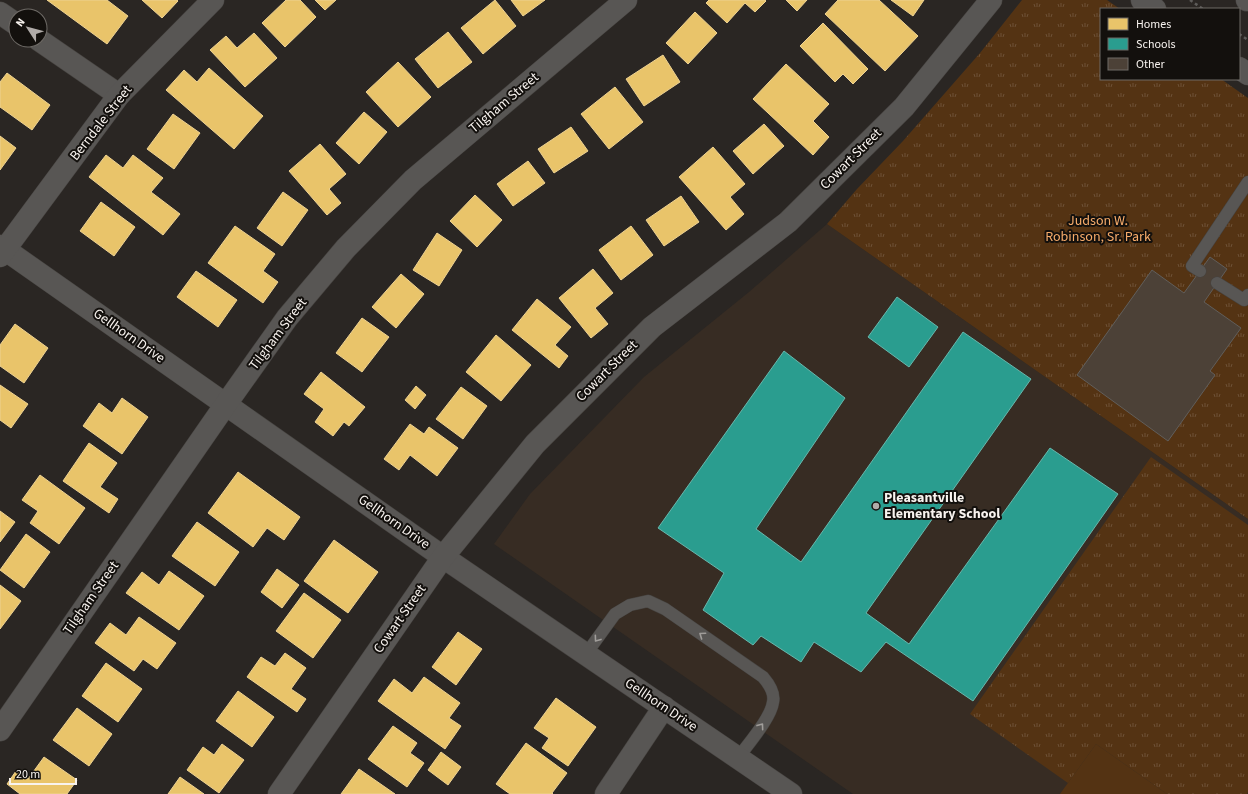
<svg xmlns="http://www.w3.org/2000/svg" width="1248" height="794" viewBox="0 0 1248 794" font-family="'Source Sans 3',sans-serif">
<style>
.built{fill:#372c23}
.park{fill:url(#park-tufts)}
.pitch{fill:#543313}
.homes{fill:#e9c46a;stroke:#eed292}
.schools{fill:#2a9d8f;stroke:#68b7ac}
.building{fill:#4c4137;stroke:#615e5b}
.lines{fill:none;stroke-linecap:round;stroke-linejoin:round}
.lane-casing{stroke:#464340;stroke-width:13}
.street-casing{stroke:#464340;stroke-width:23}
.path{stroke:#5e5c5a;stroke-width:2.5;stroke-dasharray:3 3;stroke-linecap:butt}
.lane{stroke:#585654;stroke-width:12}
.street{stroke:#585654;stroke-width:22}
.oneway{stroke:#a09d9a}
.poi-dot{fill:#b0aba8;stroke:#13100d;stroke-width:1.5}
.labels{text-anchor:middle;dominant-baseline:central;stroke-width:4;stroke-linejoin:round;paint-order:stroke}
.street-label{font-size:14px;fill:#f8f3ef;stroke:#13100d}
.park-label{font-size:14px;fill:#f7ac6b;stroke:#13100d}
.poi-label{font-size:14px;font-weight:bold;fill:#f8f3ef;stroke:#13100d;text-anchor:start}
</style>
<defs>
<pattern id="park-tufts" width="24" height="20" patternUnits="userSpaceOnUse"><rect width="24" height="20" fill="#543313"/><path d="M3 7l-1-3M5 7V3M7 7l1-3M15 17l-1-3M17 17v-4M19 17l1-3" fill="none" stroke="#6d5136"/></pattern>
</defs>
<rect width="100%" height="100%" fill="#2a2623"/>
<!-- built -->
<polygon class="built" points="827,224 1248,519 1248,794 853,794 494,544 530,494 644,377 749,292"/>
<!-- park -->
<g class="park">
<polygon points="1022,0 1107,0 1120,9 1101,9 1101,79 1221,79 1248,98 1248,519 827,224 857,189 903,141 980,53"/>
<polygon points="1151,457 1248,525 1248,792 1247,794 1167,794 1096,744 1068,783 970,714"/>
</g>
<!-- pitch -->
<polygon class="pitch" points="1096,744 1167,794 1060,794"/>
<!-- homes -->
<g class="homes">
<polygon points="47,0 107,0 128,16 107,44"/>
<polygon points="142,0 177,0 178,1 162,18"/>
<polygon points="286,0 300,0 316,17 285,47 262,23"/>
<polygon points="315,0 336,0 325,10"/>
<polygon points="495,0 516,26 483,54 461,28"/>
<polygon points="511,0 545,0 523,16"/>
<polygon points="709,0 765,0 766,1 755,12 745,3 727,23 706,3"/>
<polygon points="786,0 807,0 797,11"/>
<polygon points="838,0 879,0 918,36 885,71 825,14"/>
<polygon points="891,0 924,0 913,16"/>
<polygon points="695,12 717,33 688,64 666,43"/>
<polygon points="823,23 868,69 853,84 843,74 835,82 800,46"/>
<polygon points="448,32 472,62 438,88 415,59"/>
<polygon points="254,33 277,58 245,87 210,50 226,36 237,48"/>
<polygon points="663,55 680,82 644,106 626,79"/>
<polygon points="398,62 431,97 398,127 366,92"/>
<polygon points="786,64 829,104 813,121 829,137 813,155 753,99"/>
<polygon points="209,68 263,116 234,149 166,90 184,70 197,82"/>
<polygon points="7,73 50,105 32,130 0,107 0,82"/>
<polygon points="615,87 643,122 609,149 581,114"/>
<polygon points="364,112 387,132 359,164 336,143"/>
<polygon points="173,114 200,133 174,169 147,149"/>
<polygon points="764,124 784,146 753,174 733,151"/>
<polygon points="571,127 588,151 554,173 538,149"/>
<polygon points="0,136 16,148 0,170"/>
<polygon points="320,144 346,174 329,189 341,203 327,215 289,171"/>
<polygon points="713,147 745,184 730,197 744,214 726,230 679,177"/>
<polygon points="106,155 123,168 133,155 163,178 151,192 180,214 163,235 89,177"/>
<polygon points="528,161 545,183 513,206 497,184"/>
<polygon points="283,192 308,210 282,246 257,228"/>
<polygon points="475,195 502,220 477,247 450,221"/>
<polygon points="681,196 699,222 664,246 646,220"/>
<polygon points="101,202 135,227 114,256 80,231"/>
<polygon points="235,226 275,254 263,271 278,282 263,303 208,263"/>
<polygon points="631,226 653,255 621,280 599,250"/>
<polygon points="437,233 462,250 439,286 413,270"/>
<polygon points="593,269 613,293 595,308 608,324 591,338 559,298"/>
<polygon points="196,271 237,300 218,327 177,297"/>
<polygon points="401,274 424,294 396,328 372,307"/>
<polygon points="537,299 571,327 555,345 568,356 559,368 512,330"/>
<polygon points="362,318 389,337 362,372 336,353"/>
<polygon points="15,324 48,348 24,383 0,366 0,345"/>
<polygon points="496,335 531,365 501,401 466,372"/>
<polygon points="321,372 365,407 349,426 344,422 333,436 315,422 324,409 304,394"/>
<polygon points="0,385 28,404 11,428 0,420"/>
<polygon points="416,386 426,395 415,409 405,400"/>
<polygon points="461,387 487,406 463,439 436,419"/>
<polygon points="122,398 148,417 122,454 83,426 99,403 112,413"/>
<polygon points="410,424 424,434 429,427 458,448 437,476 410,455 399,470 384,459"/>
<polygon points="89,443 117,463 100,487 118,499 109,513 63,481"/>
<polygon points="238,472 300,517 284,540 267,528 253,547 208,513"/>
<polygon points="40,475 85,508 59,544 30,523 38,511 22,500"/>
<polygon points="0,511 15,522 0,542"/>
<polygon points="197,522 239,552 215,586 172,556"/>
<polygon points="26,534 50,552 24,588 0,570"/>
<polygon points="334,540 378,572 348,613 304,581"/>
<polygon points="277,569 299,585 282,608 261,592"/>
<polygon points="169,571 204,596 179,630 126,593 142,572 159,585"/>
<polygon points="0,585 21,601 0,629"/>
<polygon points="304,593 341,620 313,658 276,631"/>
<polygon points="139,617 176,643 157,669 143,659 134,671 95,643 110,623 126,635"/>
<polygon points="458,632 482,649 456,685 432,667"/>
<polygon points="285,653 306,668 291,689 306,699 297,712 247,677 261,657 275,666"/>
<polygon points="106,663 142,689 118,722 82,696"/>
<polygon points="424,677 460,703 449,718 461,726 445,749 378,701 394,679 412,693"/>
<polygon points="238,691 274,717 252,747 216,721"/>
<polygon points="556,698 596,727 568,766 542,748 549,738 534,728"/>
<polygon points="77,708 112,734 89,766 53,740"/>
<polygon points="393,726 417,743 410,753 424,763 407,787 368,759"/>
<polygon points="526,743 567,773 552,793 553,794 510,794 496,784"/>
<polygon points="222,744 244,760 219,793 187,770 203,747 214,755"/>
<polygon points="441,752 461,767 448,785 428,770"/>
<polygon points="44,757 77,780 67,794 20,794 7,784 16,771 28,779"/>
<polygon points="359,769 395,794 341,794"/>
<polygon points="180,777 204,794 168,794"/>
</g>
<!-- schools -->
<g class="schools">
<polygon points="897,297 938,327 909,367 868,337"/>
<polygon points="963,332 1031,379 866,613 909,644 1050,448 1118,494 973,701 886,642 861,672 814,642 801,662 761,636 753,645 703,610 724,573 658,528 784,351 845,398 756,529 801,562"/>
</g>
<!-- building -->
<polygon class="building" points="1210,257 1227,269 1204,302 1241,328 1210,371 1215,375 1168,441 1077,375 1152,270 1184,293"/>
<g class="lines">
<!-- lane casing -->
<g class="lane-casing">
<g id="lane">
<polyline points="1200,271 1192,266 1248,182"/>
<polyline points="1217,283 1244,300 1248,295"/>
<path d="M586 654 615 614 630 605 648 601 665 609 763 677C769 684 775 693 773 702 771 718 748 744 738 758"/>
</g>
</g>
<!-- street casing -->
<g class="street-casing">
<g id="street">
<polyline points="1142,0 1155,9"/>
<polyline points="1247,0 1248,0"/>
<polyline points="0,13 16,24"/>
<polyline points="39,40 119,95"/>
<polyline points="1239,68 1248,74"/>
<polyline points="0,246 443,557 791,794"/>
<polyline points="0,256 119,95 213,0"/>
<polyline points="0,730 226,404 287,318 346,248 413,180 626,0"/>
<polyline points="279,794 443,557 535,444 652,327 788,222 904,107 991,0"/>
<polyline points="606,794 664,707"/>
</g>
</g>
<!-- path -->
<g class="path">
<polyline points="1190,0 1203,9"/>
<polyline points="1239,34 1248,40"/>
</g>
<!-- lane -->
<use href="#lane" class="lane"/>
<!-- street -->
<use href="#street" class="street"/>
</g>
<!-- one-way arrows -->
<defs><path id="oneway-chevron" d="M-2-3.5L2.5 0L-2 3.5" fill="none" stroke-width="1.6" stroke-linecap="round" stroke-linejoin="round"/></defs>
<g class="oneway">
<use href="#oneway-chevron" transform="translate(702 635) rotate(-145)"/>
<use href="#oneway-chevron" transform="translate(597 639) rotate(126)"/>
<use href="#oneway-chevron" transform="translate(761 726) rotate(-54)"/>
</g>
<!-- markers -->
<circle class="poi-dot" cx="876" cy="506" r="4"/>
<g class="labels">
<!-- street labels -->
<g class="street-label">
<text transform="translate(504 103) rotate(-40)">Tilgham Street</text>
<text transform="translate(101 123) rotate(-52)">Berndale Street</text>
<text transform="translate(851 159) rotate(-45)">Cowart Street</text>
<text transform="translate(278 334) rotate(-53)">Tilgham Street</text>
<text transform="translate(129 336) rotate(35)">Gellhorn Drive</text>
<text transform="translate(607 371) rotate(-45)">Cowart Street</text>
<text transform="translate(394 522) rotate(35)">Gellhorn Drive</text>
<text transform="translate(91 598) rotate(-55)">Tilgham Street</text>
<text transform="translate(400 619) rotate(-55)">Cowart Street</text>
<text transform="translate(661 705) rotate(34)">Gellhorn Drive</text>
</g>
<!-- park labels -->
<g class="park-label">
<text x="1098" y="221">Judson W.<tspan x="1098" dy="16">Robinson, Sr. Park</tspan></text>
</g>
<!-- poi labels -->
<g class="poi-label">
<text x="884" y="498">Pleasantville<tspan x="884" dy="16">Elementary School</tspan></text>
</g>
</g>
<!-- legend -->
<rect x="1100" y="8" width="140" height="72" fill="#13100d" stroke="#6f6b67"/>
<rect x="1108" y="18" width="20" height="12" fill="#e9c46a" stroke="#6f6b67"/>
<text x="1136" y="28" font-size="12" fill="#f8f3ef">Homes</text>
<rect x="1108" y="38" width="20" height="12" fill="#2a9d8f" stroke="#6f6b67"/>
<text x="1136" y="48" font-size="12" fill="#f8f3ef">Schools</text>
<rect x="1108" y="58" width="20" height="12" fill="#4c4137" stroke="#6f6b67"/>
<text x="1136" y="68" font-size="12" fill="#f8f3ef">Other</text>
<!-- north arrow -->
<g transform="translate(28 28) rotate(306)"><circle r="19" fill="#13100d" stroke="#6f6b67"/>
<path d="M0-3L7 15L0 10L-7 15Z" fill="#b0aba8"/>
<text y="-6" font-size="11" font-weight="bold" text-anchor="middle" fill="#f8f3ef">N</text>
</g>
<!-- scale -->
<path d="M10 778v6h66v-6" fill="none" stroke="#f8f3ef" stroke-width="2"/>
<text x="16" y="778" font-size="12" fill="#f8f3ef" stroke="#13100d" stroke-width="3" paint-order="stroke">20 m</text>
</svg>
